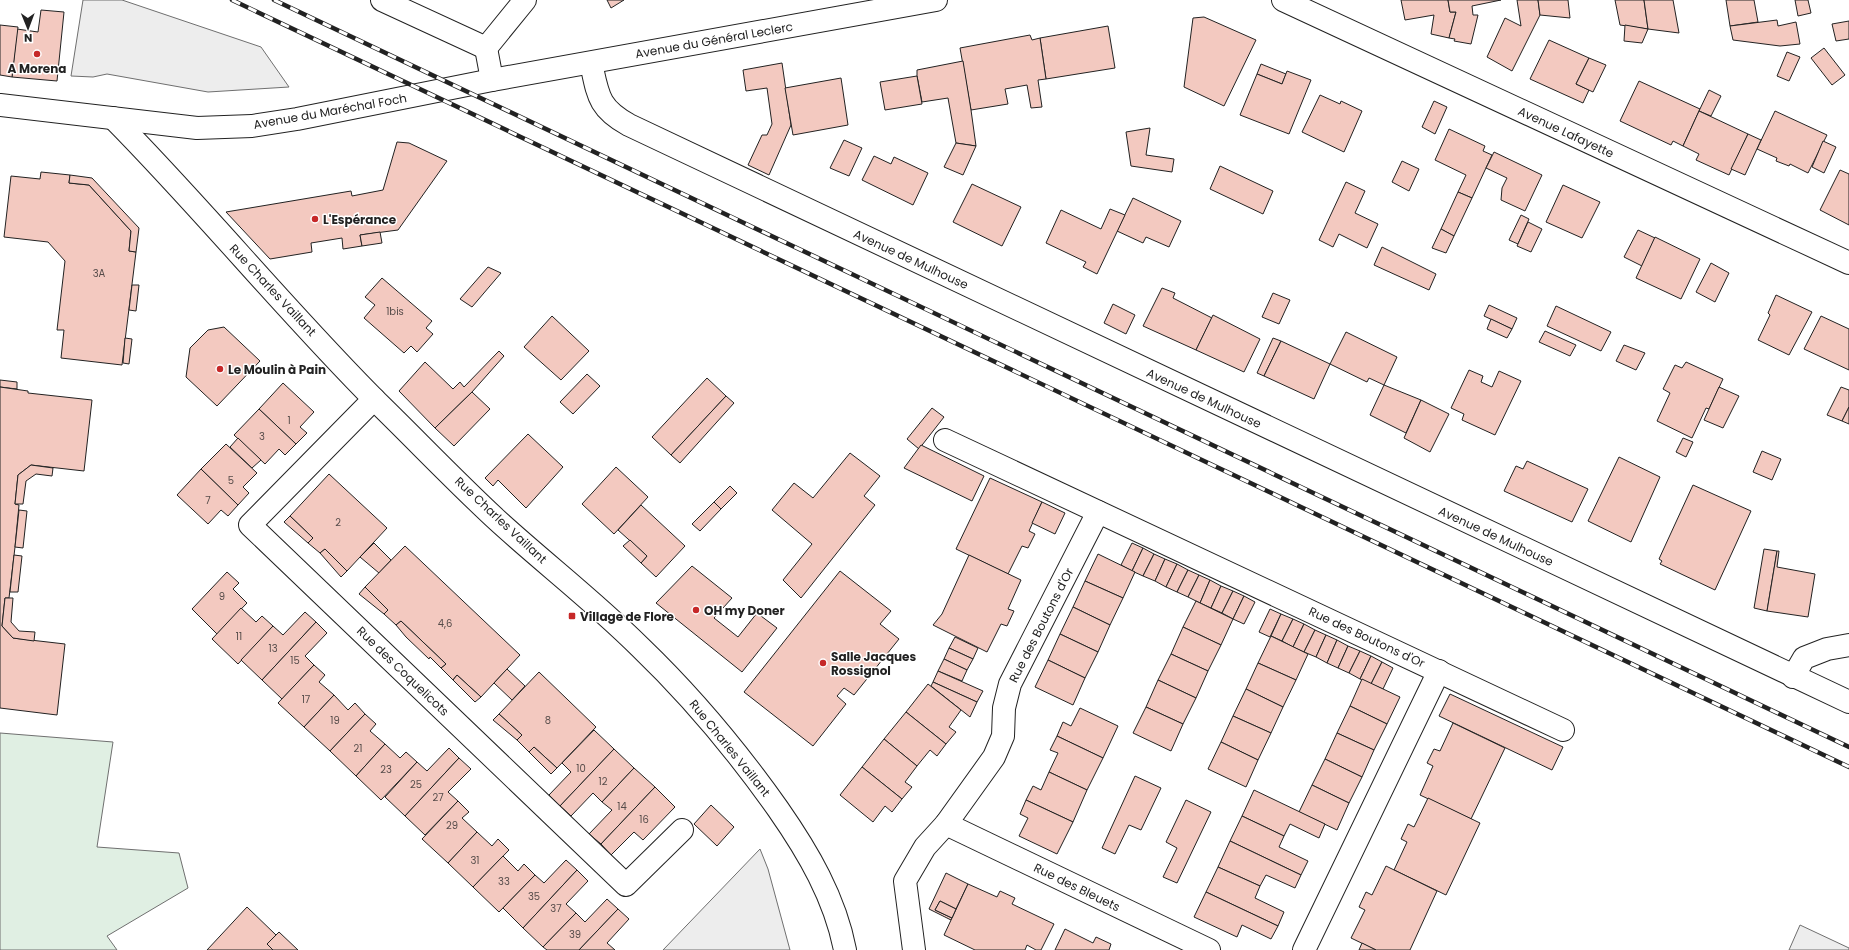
<svg xmlns="http://www.w3.org/2000/svg" width="1849" height="950" viewBox="0 0 1849 950" font-family="Poppins,sans-serif">
<style>
.green{fill:#e0efe3;stroke:#6f6f6f}
.parking{fill:#ededed;stroke:#6f6f6f}
.building{fill:#f3c9c0;stroke:#222}
.lines{fill:none;stroke-linecap:round;stroke-linejoin:round}
.minor-casing{stroke:#222;stroke-width:24}
.major-casing{stroke:#222;stroke-width:24}
.minor{stroke:#fff;stroke-width:22}
.major{stroke:#fff;stroke-width:22}
.rail-casing{stroke:#222;stroke-width:4.5}
.rail{stroke:#fff;stroke-width:3;stroke-dasharray:9;stroke-linecap:butt}
.poi-dot{fill:#c62828;stroke:#fff;stroke-width:1.5}
.labels{text-anchor:middle;dominant-baseline:central;stroke-width:3;stroke-linejoin:round;paint-order:stroke}
.number-label{font-size:10px;fill:#564c4a}
.street-label{font-size:12px;fill:#222;stroke:#fff}
.poi-label{font-size:12px;font-weight:bold;fill:#222;stroke:#fff;text-anchor:start}
</style>
<rect width="100%" height="100%" fill="#fff"/>
<!-- green -->
<polygon class="green" points="0,733 113,742 97,847 179,853 188,888 107,936 117,950 0,950"/>
<!-- parking -->
<g class="parking">
<polygon points="83,0 122,0 261,47 289,87 208,92 107,74 93,77 71,76"/>
<polygon points="760,849 768,869 790,950 663,950"/>
<polygon points="1800,925 1849,948 1849,950 1789,950"/>
</g>
<!-- building -->
<g class="building">
<polygon points="607,0 624,0 611,8"/>
<polygon points="1401,0 1448,0 1450,12 1456,12 1449,38 1431,34 1434,15 1405,20"/>
<polygon points="1448,0 1501,0 1472,6 1473,15 1478,15 1471,44 1454,41 1455,39 1449,38 1456,12 1450,12"/>
<polygon points="1517,0 1538,0 1540,15 1512,71 1487,57 1505,18 1521,26"/>
<polygon points="1538,0 1568,0 1570,18 1540,15"/>
<polygon points="1615,0 1644,0 1648,29 1620,25"/>
<polygon points="1644,0 1673,0 1679,33 1648,29"/>
<polygon points="1726,0 1754,0 1758,22 1730,26"/>
<polygon points="1795,0 1808,0 1811,13 1798,16"/>
<polygon points="41,10 64,12 57,81 12,77 17,29 38,32"/>
<polygon points="1204,17 1256,40 1224,106 1184,87 1193,18"/>
<polygon points="1777,20 1778,26 1796,22 1800,44 1780,46 1733,40 1730,26"/>
<polygon points="1849,21 1849,39 1836,41 1832,24"/>
<polygon points="0,25 18,27 12,77 0,75"/>
<polygon points="1625,25 1648,29 1642,43 1624,41"/>
<polygon points="1108,26 1115,68 1046,79 1040,38"/>
<polygon points="1030,35 1032,40 1040,38 1046,79 1038,80 1042,107 1031,108 1027,85 1005,89 1008,104 971,110 960,48"/>
<polygon points="1549,40 1589,58 1576,84 1589,90 1583,103 1530,79"/>
<polygon points="1824,48 1845,75 1832,85 1811,58"/>
<polygon points="1787,52 1800,57 1789,81 1777,76"/>
<polygon points="1589,58 1606,65 1593,92 1576,84"/>
<polygon points="963,61 971,110 976,146 956,143 948,98 922,102 917,76 917,70"/>
<polygon points="782,63 791,125 769,175 748,165 762,135 767,135 772,124 767,88 746,91 743,70"/>
<polygon points="1261,64 1286,74 1282,84 1257,74"/>
<polygon points="1287,71 1311,80 1289,134 1240,115 1257,74 1282,84"/>
<polygon points="917,76 922,104 885,110 880,82"/>
<polygon points="841,78 848,125 793,135 785,88"/>
<polygon points="1639,81 1700,109 1683,146 1673,141 1671,145 1620,121"/>
<polygon points="1709,90 1721,96 1711,116 1699,111"/>
<polygon points="1320,95 1340,104 1341,101 1362,111 1344,152 1302,132"/>
<polygon points="1434,101 1447,107 1435,134 1422,127"/>
<polygon points="1699,111 1748,134 1729,175 1696,160 1699,154 1683,146"/>
<polygon points="1775,111 1827,135 1808,173 1790,164 1789,166 1776,161 1777,158 1757,149"/>
<polygon points="1150,128 1146,155 1174,159 1172,172 1131,166 1126,132"/>
<polygon points="1449,129 1485,146 1483,151 1492,155 1472,198 1458,192 1466,175 1435,160"/>
<polygon points="1748,134 1761,140 1745,175 1731,169"/>
<polygon points="844,140 862,148 849,176 830,168"/>
<polygon points="1823,141 1836,147 1824,173 1812,167"/>
<polygon points="397,142 409,143 447,161 398,230 360,235 362,246 343,249 342,238 311,243 312,252 270,259 226,212 351,191 352,196 383,190"/>
<polygon points="956,143 976,146 963,175 944,167"/>
<polygon points="1494,152 1542,175 1525,211 1501,200 1502,188 1507,178 1486,168"/>
<polygon points="874,156 891,164 894,157 928,173 913,205 862,180"/>
<polygon points="1402,161 1419,169 1409,191 1392,182"/>
<polygon points="1220,166 1273,191 1263,214 1210,189"/>
<polygon points="1840,170 1849,174 1849,225 1820,210"/>
<polygon points="41,172 70,175 69,183 89,185 131,231 129,251 136,252 122,365 61,358 64,330 57,330 65,261 48,242 4,237 11,176 40,179"/>
<polygon points="70,175 92,178 139,228 136,252 129,251 131,231 89,185 69,183"/>
<polygon points="1346,182 1365,191 1355,213 1378,224 1367,248 1339,234 1333,247 1319,240"/>
<polygon points="972,184 1021,207 1002,246 953,222"/>
<polygon points="1563,185 1600,202 1582,238 1546,222"/>
<polygon points="1458,192 1472,198 1454,236 1441,229"/>
<polygon points="1133,198 1181,221 1169,247 1146,237 1143,243 1117,231"/>
<polygon points="1110,209 1125,215 1097,274 1083,267 1086,262 1046,243 1061,210 1101,229"/>
<polygon points="1521,215 1529,219 1518,244 1509,240"/>
<polygon points="1528,222 1542,229 1531,252 1517,246"/>
<polygon points="1441,229 1454,236 1446,253 1432,248"/>
<polygon points="1638,230 1655,238 1642,266 1624,257"/>
<polygon points="380,232 382,243 362,246 360,235"/>
<polygon points="1655,237 1700,259 1681,299 1636,278"/>
<polygon points="1382,247 1436,274 1429,290 1374,265"/>
<polygon points="1711,263 1729,273 1715,302 1696,292"/>
<polygon points="488,267 501,273 472,307 460,299"/>
<polygon points="382,278 432,321 426,328 433,334 417,352 411,346 404,353 364,318 375,305 365,297"/>
<polygon points="132,285 139,285 136,311 129,310"/>
<polygon points="1162,288 1175,293 1173,298 1212,318 1196,350 1143,326"/>
<polygon points="1273,293 1290,300 1279,324 1262,317"/>
<polygon points="1776,295 1812,312 1789,355 1758,340 1770,315 1768,313"/>
<polygon points="1113,304 1135,315 1126,334 1104,323"/>
<polygon points="1489,305 1517,318 1512,329 1484,316"/>
<polygon points="1556,306 1611,332 1601,351 1547,326"/>
<polygon points="1213,315 1260,339 1244,372 1196,350"/>
<polygon points="552,316 589,351 561,380 524,347"/>
<polygon points="1821,316 1849,329 1849,370 1804,349"/>
<polygon points="1491,319 1512,329 1507,338 1487,329"/>
<polygon points="224,327 260,361 217,406 186,377 190,348 208,330"/>
<polygon points="1545,331 1576,345 1570,356 1539,342"/>
<polygon points="1346,332 1397,357 1384,385 1369,378 1367,382 1330,364"/>
<polygon points="125,338 132,339 129,364 123,363"/>
<polygon points="1273,338 1281,341 1264,376 1257,373"/>
<polygon points="1281,341 1330,364 1314,399 1264,376"/>
<polygon points="1624,345 1645,353 1636,370 1616,361"/>
<polygon points="499,351 504,356 472,392 435,428 399,391 425,362 453,389 460,382 464,387"/>
<polygon points="1686,362 1723,379 1709,409 1706,408 1692,438 1657,421 1670,393 1663,389 1675,365 1682,368"/>
<polygon points="1469,370 1483,376 1481,382 1492,387 1499,371 1521,381 1495,435 1462,420 1464,414 1451,408"/>
<polygon points="587,374 600,386 573,414 560,402"/>
<polygon points="707,378 726,396 671,455 652,437"/>
<polygon points="0,380 17,382 17,389 0,387"/>
<polygon points="283,383 314,412 300,427 307,433 296,444 259,409"/>
<polygon points="1384,385 1421,400 1406,433 1370,415"/>
<polygon points="0,387 28,391 28,393 92,400 84,471 31,465 18,475 15,504 19,505 15,547 9,598 5,598 2,626 13,638 65,644 57,715 0,708"/>
<polygon points="1719,387 1739,396 1723,428 1704,420"/>
<polygon points="1841,387 1849,390 1849,407 1842,421 1827,415"/>
<polygon points="472,392 490,409 454,446 435,428"/>
<polygon points="726,396 734,403 680,463 671,455"/>
<polygon points="1421,400 1449,414 1430,452 1404,438"/>
<polygon points="1849,407 1849,424 1842,421"/>
<polygon points="932,408 944,417 919,449 907,439"/>
<polygon points="259,409 296,444 285,455 279,449 265,464 234,435"/>
<polygon points="528,434 563,467 526,508 498,480 493,486 485,478"/>
<polygon points="238,438 261,460 252,468 230,447"/>
<polygon points="1683,438 1693,442 1686,457 1676,452"/>
<polygon points="226,444 257,473 243,487 249,493 238,505 201,469"/>
<polygon points="921,445 984,476 972,501 904,468"/>
<polygon points="1762,451 1781,459 1772,480 1753,472"/>
<polygon points="850,453 880,476 864,496 875,505 801,598 783,580 812,544 772,510 794,483 813,498"/>
<polygon points="1619,457 1660,477 1631,542 1588,521"/>
<polygon points="1527,461 1588,489 1572,522 1504,491 1516,466 1523,469"/>
<polygon points="31,465 53,468 52,476 36,474 26,481 23,504 15,504 18,475"/>
<polygon points="616,467 648,497 614,534 582,504"/>
<polygon points="201,469 238,505 228,516 221,510 208,524 177,495"/>
<polygon points="329,474 387,528 347,571 325,549 320,553 308,543 313,538 290,516"/>
<polygon points="990,478 1042,502 1029,531 1035,534 1028,548 1022,546 1008,574 956,549"/>
<polygon points="1693,485 1751,511 1715,590 1660,564 1662,561 1659,559"/>
<polygon points="730,486 737,493 721,509 714,502"/>
<polygon points="714,502 721,509 700,531 692,524"/>
<polygon points="1042,502 1065,513 1055,534 1032,523"/>
<polygon points="641,505 685,546 656,577 641,563 647,556 618,530"/>
<polygon points="19,510 27,511 23,548 15,547"/>
<polygon points="290,516 313,538 308,543 284,522"/>
<polygon points="630,540 647,556 641,563 623,546"/>
<polygon points="374,543 391,560 379,573 360,557"/>
<polygon points="1132,543 1143,548 1132,571 1121,565"/>
<polygon points="405,546 520,655 481,697 457,675 453,680 441,668 446,664 401,621 396,625 384,614 388,610 365,587"/>
<polygon points="1143,548 1154,554 1143,576 1132,571"/>
<polygon points="325,549 347,571 341,577 320,553"/>
<polygon points="1764,549 1777,551 1767,611 1754,608"/>
<polygon points="1777,551 1779,551 1777,567 1815,574 1808,617 1767,611"/>
<polygon points="1098,554 1135,572 1123,598 1085,581"/>
<polygon points="1154,554 1165,559 1155,581 1143,576"/>
<polygon points="14,555 22,556 18,592 10,592"/>
<polygon points="969,555 1021,580 1008,609 1014,611 1007,626 1001,624 987,652 933,625 942,614"/>
<polygon points="1165,559 1177,564 1166,587 1155,581"/>
<polygon points="1177,564 1188,570 1177,592 1166,587"/>
<polygon points="692,566 732,598 714,618 738,637 757,613 777,628 742,672 656,603"/>
<polygon points="1188,570 1199,575 1188,597 1177,592"/>
<polygon points="840,571 891,611 880,624 899,639 854,695 844,688 837,696 846,704 813,746 744,692"/>
<polygon points="227,572 239,583 233,589 247,603 217,634 192,609"/>
<polygon points="1199,575 1210,580 1200,603 1188,597"/>
<polygon points="1210,580 1221,586 1211,608 1200,603"/>
<polygon points="1085,581 1123,598 1110,625 1073,607"/>
<polygon points="1221,586 1233,591 1222,613 1211,608"/>
<polygon points="365,587 388,610 384,614 359,594"/>
<polygon points="1233,591 1244,596 1233,619 1222,613"/>
<polygon points="1244,596 1255,602 1244,624 1233,619"/>
<polygon points="5,598 13,598 11,622 19,631 35,632 34,641 13,638 2,626"/>
<polygon points="1196,601 1233,619 1221,645 1183,627"/>
<polygon points="1073,607 1110,625 1098,652 1060,634"/>
<polygon points="241,608 256,622 262,616 273,626 238,664 212,639"/>
<polygon points="1270,609 1281,614 1270,637 1259,632"/>
<polygon points="305,612 316,622 262,680 241,660 273,626 283,635"/>
<polygon points="1281,614 1293,619 1282,641 1271,636"/>
<polygon points="1293,619 1304,624 1293,647 1282,641"/>
<polygon points="401,621 446,664 441,668 430,657 429,659 406,637 396,625"/>
<polygon points="316,622 327,633 305,656 314,665 282,699 262,680"/>
<polygon points="1304,624 1315,630 1304,652 1293,647"/>
<polygon points="1183,627 1221,645 1208,671 1171,654"/>
<polygon points="1315,630 1326,635 1316,657 1304,652"/>
<polygon points="1060,634 1098,652 1085,678 1048,660"/>
<polygon points="1326,635 1337,640 1327,663 1316,657"/>
<polygon points="1271,636 1308,654 1296,680 1258,663"/>
<polygon points="955,637 978,648 973,659 949,648"/>
<polygon points="1337,640 1348,646 1338,668 1327,663"/>
<polygon points="1348,646 1360,651 1349,673 1338,668"/>
<polygon points="949,648 973,659 967,670 944,659"/>
<polygon points="1360,651 1371,656 1360,679 1349,673"/>
<polygon points="1171,654 1208,671 1196,698 1158,680"/>
<polygon points="1371,656 1382,662 1371,684 1360,679"/>
<polygon points="944,659 967,670 962,681 938,671"/>
<polygon points="1048,660 1085,678 1073,705 1035,687"/>
<polygon points="1382,662 1393,668 1383,689 1371,684"/>
<polygon points="1258,663 1296,680 1283,707 1246,689"/>
<polygon points="314,665 325,675 319,682 334,695 304,727 278,703"/>
<polygon points="507,669 525,686 512,700 494,683"/>
<polygon points="938,671 983,691 977,702 933,682"/>
<polygon points="539,672 596,727 557,768 534,747 529,752 517,740 522,735 499,714"/>
<polygon points="457,675 481,697 475,702 453,680"/>
<polygon points="1362,679 1400,697 1387,724 1350,706"/>
<polygon points="1158,680 1196,698 1183,724 1146,707"/>
<polygon points="933,682 977,702 970,717 931,686"/>
<polygon points="928,684 961,710 949,727 956,732 946,744 906,712"/>
<polygon points="1246,689 1283,707 1271,733 1233,716"/>
<polygon points="1450,694 1563,747 1552,770 1439,716"/>
<polygon points="334,695 348,710 355,703 365,714 330,751 304,727"/>
<polygon points="1350,706 1387,724 1374,750 1337,733"/>
<polygon points="1146,707 1183,724 1171,751 1133,733"/>
<polygon points="1080,708 1118,726 1103,758 1057,736 1063,722 1071,726"/>
<polygon points="906,712 946,744 937,756 930,750 917,766 884,739"/>
<polygon points="365,714 376,724 370,731 385,744 356,776 330,751"/>
<polygon points="499,714 522,735 517,740 493,720"/>
<polygon points="1233,716 1271,733 1258,760 1221,742"/>
<polygon points="1453,723 1505,748 1471,819 1420,795 1433,766 1427,763 1434,749 1440,751"/>
<polygon points="594,730 614,749 560,806 549,795 571,772 562,763"/>
<polygon points="1337,733 1374,750 1362,777 1325,759"/>
<polygon points="1057,736 1103,758 1087,790 1049,772 1058,753 1050,750"/>
<polygon points="884,739 917,766 905,782 912,787 902,799 862,767"/>
<polygon points="1221,742 1258,760 1246,787 1208,769"/>
<polygon points="385,744 400,758 406,752 417,762 381,800 356,776"/>
<polygon points="534,747 557,768 551,774 529,752"/>
<polygon points="449,748 459,758 405,816 385,797 417,762 427,771"/>
<polygon points="614,749 634,768 602,802 593,793 571,816 560,806"/>
<polygon points="459,758 471,769 448,792 458,801 425,835 405,816"/>
<polygon points="1325,759 1362,777 1349,803 1312,785"/>
<polygon points="862,767 902,799 892,812 885,806 873,822 840,795"/>
<polygon points="634,768 655,787 601,844 589,834 612,810 602,802"/>
<polygon points="1049,772 1087,790 1073,822 1026,800 1033,786 1041,790"/>
<polygon points="1135,776 1161,788 1141,830 1129,825 1115,854 1102,848"/>
<polygon points="1312,785 1349,803 1337,830 1299,812"/>
<polygon points="655,787 675,807 643,840 634,832 611,855 601,844"/>
<polygon points="1254,790 1325,824 1319,838 1290,824 1284,836 1242,816"/>
<polygon points="1428,798 1480,823 1446,895 1394,870 1407,842 1401,839 1408,824 1414,827"/>
<polygon points="1026,800 1073,822 1057,854 1019,836 1028,818 1020,814"/>
<polygon points="1186,800 1211,812 1177,883 1163,877 1177,848 1166,842"/>
<polygon points="458,801 469,812 462,818 477,832 448,863 422,839"/>
<polygon points="711,805 734,827 717,846 694,824"/>
<polygon points="1242,816 1284,836 1279,847 1308,861 1301,875 1230,841"/>
<polygon points="477,832 492,846 498,839 509,850 473,887 448,863"/>
<polygon points="1230,841 1301,875 1295,888 1266,875 1260,886 1218,867"/>
<polygon points="503,856 518,871 524,864 535,875 499,912 473,887"/>
<polygon points="566,860 577,870 523,928 503,908 535,875 544,883"/>
<polygon points="1386,866 1437,891 1410,950 1376,950 1351,938 1365,910 1359,907 1366,892 1372,895"/>
<polygon points="1218,867 1260,886 1255,898 1284,912 1278,926 1206,892"/>
<polygon points="577,870 588,881 566,904 576,913 543,947 523,928"/>
<polygon points="946,873 968,884 956,909 940,901 935,910 952,918 951,920 929,909"/>
<polygon points="968,884 997,897 1000,891 1015,898 1012,904 1054,924 1041,950 1036,950 1027,945 1025,950 975,950 944,935"/>
<polygon points="1206,892 1278,926 1271,939 1242,925 1237,937 1194,917"/>
<polygon points="607,899 618,909 579,950 547,950 543,947 576,913 585,922"/>
<polygon points="940,901 956,909 952,918 935,910"/>
<polygon points="247,907 276,935 267,944 273,950 207,950"/>
<polygon points="618,909 629,919 607,943 615,950 579,950"/>
<polygon points="1065,929 1093,943 1096,937 1111,944 1109,950 1055,950"/>
<polygon points="279,932 298,950 273,950 267,944"/>
<polygon points="1362,943 1376,950 1359,950"/>
</g>
<g class="lines">
<!-- minor casing -->
<g class="minor-casing">
<g id="minor">
<polyline points="382,0 486,48"/>
<polyline points="1283,0 1849,263"/>
<polyline points="486,48 525,0"/>
<polyline points="486,48 492,80"/>
<path d="M591 63C598 95 598 108 629 125L1849 702"/>
<polyline points="374,399 250,525 626,885 682,830"/>
<polyline points="945,440 1563,730"/>
<polyline points="1793,677 1804,658 1827,649 1849,645"/>
<polyline points="946,824 1209,950"/>
<polyline points="914,950 905,881 925,847 946,824 994,757 1003,736 1004,708 1010,684 1098,512"/>
<polyline points="1304,950 1439,671"/>
</g>
</g>
<!-- major casing -->
<g class="major-casing">
<g id="major">
<polyline points="0,105 197,128 252,126 297,119 492,80 936,0"/>
<path d="M113 118C204 210 286 311 377 402 417 441 456 482 497 520 544 563 595 602 640 647 691 696 737 751 778 809 808 852 835 898 845 950"/>
</g>
</g>
<!-- minor -->
<use href="#minor" class="minor"/>
<!-- major -->
<use href="#major" class="major"/>
<!-- rail casing -->
<g class="rail-casing">
<g id="rail">
<polyline points="232,0 1849,767"/>
<polyline points="274,0 1849,747"/>
</g>
</g>
<!-- rail -->
<use href="#rail" class="rail"/>
</g>
<!-- markers -->
<g class="poi-dot">
<circle cx="37" cy="54" r="4"/>
<circle cx="315" cy="219" r="4"/>
<circle cx="220" cy="369" r="4"/>
<circle cx="696" cy="610" r="4"/>
<rect x="568" y="612" width="8" height="8" rx="2"/>
<circle cx="823" cy="663" r="4"/>
</g>
<g class="labels">
<!-- number labels -->
<g class="number-label">
<text x="99" y="273">3A</text>
<text x="395" y="311">1bis</text>
<text x="289" y="420">1</text>
<text x="262" y="436">3</text>
<text x="231" y="480">5</text>
<text x="208" y="500">7</text>
<text x="338" y="522">2</text>
<text x="222" y="596">9</text>
<text x="445" y="623">4,6</text>
<text x="239" y="636">11</text>
<text x="273" y="648">13</text>
<text x="295" y="660">15</text>
<text x="306" y="699">17</text>
<text x="335" y="720">19</text>
<text x="548" y="720">8</text>
<text x="358" y="748">21</text>
<text x="581" y="768">10</text>
<text x="386" y="769">23</text>
<text x="603" y="781">12</text>
<text x="416" y="784">25</text>
<text x="438" y="797">27</text>
<text x="622" y="806">14</text>
<text x="644" y="819">16</text>
<text x="452" y="825">29</text>
<text x="475" y="860">31</text>
<text x="504" y="881">33</text>
<text x="534" y="896">35</text>
<text x="556" y="908">37</text>
<text x="575" y="934">39</text>
</g>
<!-- street labels -->
<g class="street-label">
<text transform="translate(714 40) rotate(-10)">Avenue du Général Leclerc</text>
<text transform="translate(330 111) rotate(-10)">Avenue du Maréchal Foch</text>
<text transform="translate(1566 132) rotate(25)">Avenue Lafayette</text>
<text transform="translate(911 259) rotate(25)">Avenue de Mulhouse</text>
<text transform="translate(273 290) rotate(47)">Rue Charles Vaillant</text>
<text transform="translate(1204 398) rotate(25)">Avenue de Mulhouse</text>
<text transform="translate(501 520) rotate(43)">Rue Charles Vaillant</text>
<text transform="translate(1496 536) rotate(25)">Avenue de Mulhouse</text>
<text transform="translate(1041 625) rotate(-63)">Rue des Boutons d'Or</text>
<text transform="translate(1367 637) rotate(25)">Rue des Boutons d'Or</text>
<text transform="translate(403 671) rotate(44)">Rue des Coquelicots</text>
<text transform="translate(730 748) rotate(51)">Rue Charles Vaillant</text>
<text transform="translate(1077 887) rotate(26)">Rue des Bleuets</text>
</g>
<!-- poi labels -->
<g class="poi-label">
<text x="37" y="68" text-anchor="middle">A Morena</text>
<text x="323" y="219">L'Espérance</text>
<text x="228" y="369">Le Moulin à Pain</text>
<text x="704" y="610">OH my Doner</text>
<text x="580" y="616">Village de Flore</text>
<text x="831" y="656">Salle Jacques<tspan x="831" dy="14">Rossignol</tspan></text>
</g>
</g>
<!-- north arrow -->
<g transform="translate(28 28) rotate(179)" stroke="#ffffff" stroke-width="3" paint-order="stroke">
<path d="M0-3L7 15L0 10L-7 15Z" fill="#222222"/>
<text y="-6" font-size="11" font-weight="bold" text-anchor="middle" fill="#222222">N</text>
</g>
</svg>
